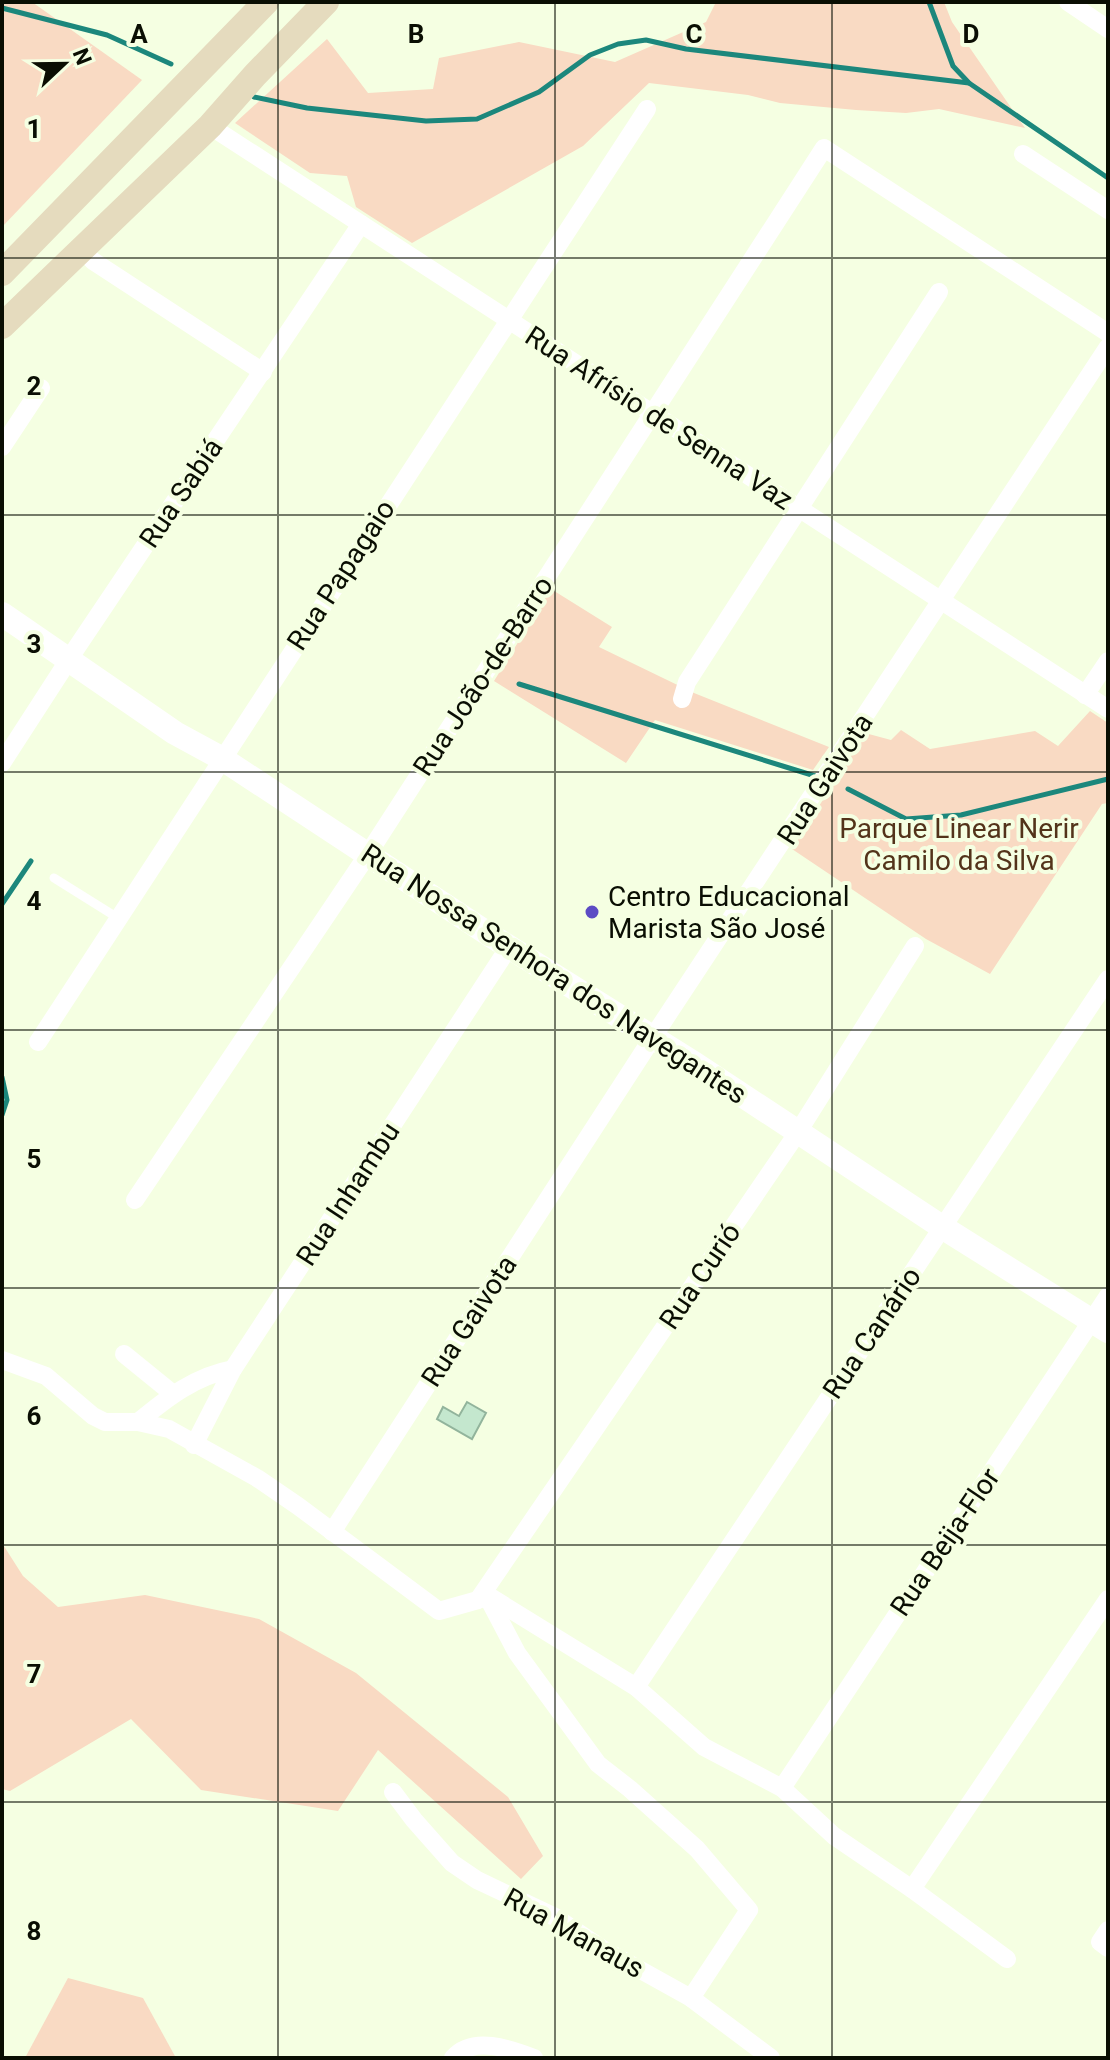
<svg xmlns="http://www.w3.org/2000/svg" width="1110" height="2060" viewBox="0 0 1110 2060" font-family="Roboto,sans-serif">
<style>
.green{fill:#f9dac3}
.lines{fill:none;stroke-linecap:round;stroke-linejoin:round}
.stream{stroke:#1c877c;stroke-width:5}
.building{fill:#c4e7ce;stroke:#92b49c;stroke-width:2}
.service{stroke:#fff;stroke-width:9}
.minor{stroke:#fff;stroke-width:18}
.tertiary{stroke:#fff;stroke-width:24}
.secondary{stroke:#e5dbbe;stroke-width:26}
.grid{fill:none;stroke:#0a0e03;stroke-width:2;stroke-opacity:0.55}
.poi-dot{fill:#5c4bc4;stroke:#f5ffe2;stroke-width:3}
.labels{text-anchor:middle;dominant-baseline:central;stroke-width:8;stroke-linejoin:round;paint-order:stroke}
.street-label{font-size:28px;fill:#0a0e03;stroke:#f5ffe2}
.park-label{font-size:28px;fill:#53331a;stroke:#f5ffe2}
.poi-label{font-size:28px;fill:#0a0e03;stroke:#f5ffe2;text-anchor:start}
.grid-label{font-size:26px;text-anchor:middle;font-weight:bold;fill:#0a0e03;stroke:#f5ffe2;stroke-width:8;stroke-linejoin:round;paint-order:stroke}
</style>
<rect width="100%" height="100%" fill="#f5ffe2"/>
<!-- green -->
<g class="green">
<polygon points="2,2 32,2 142,80 2,227"/>
<polygon points="716,2 944,2 952,22 1025,128 939,109 906,113 856,110 780,103 748,95 649,83 583,146 412,243 356,207 347,176 310,173 235,123 327,39 368,93 433,89 439,58 519,42 615,62 706,22"/>
<polygon points="551,589 612,627 599,647 694,693 829,747 813,770 655,720 626,763 494,681"/>
<polygon points="1090,711 1108,723 1108,803 1102,804 990,974 926,939 792,849 865,733 891,740 901,730 930,749 1035,731 1058,746"/>
<polygon points="2,1543 23,1576 58,1607 145,1595 259,1619 356,1673 508,1797 543,1856 521,1879 378,1750 338,1811 201,1790 131,1719 10,1791 2,1789"/>
<polygon points="68,1978 143,1998 176,2058 25,2058"/>
</g>
<g class="lines">
<!-- stream -->
<g class="stream">
<polyline points="929,2 953,66 969,83 1108,178"/>
<polyline points="2,8 107,35 171,64"/>
<polyline points="254,97 307,108 426,121 477,119 539,92 590,55 618,44 646,40 686,49 969,83"/>
<polyline points="519,684 815,776"/>
<polyline points="848,789 906,819 961,815 1108,779"/>
<polyline points="2,904 31,861"/>
<polyline points="2,1077 7,1100 2,1115"/>
</g>
</g>
<!-- building -->
<polygon class="building" points="467,1402 486,1413 472,1439 437,1419 443,1407 459,1416"/>
<g class="lines">
<!-- service -->
<polyline class="service" points="54,878 118,918"/>
<!-- minor -->
<g class="minor">
<polyline points="1068,2 1108,29"/>
<polyline points="210,126 1108,709"/>
<polyline points="1023,154 1108,210"/>
<polyline points="81,248 93,261 263,372"/>
<polyline points="2,447 41,388"/>
<polyline points="1085,695 1108,661"/>
<polyline points="682,699 687,682 939,292"/>
<polyline points="2,763 77,647 361,224"/>
<polyline points="38,1042 647,109"/>
<polyline points="135,1200 368,854 824,148 1108,333"/>
<polyline points="124,1354 172,1393"/>
<polyline points="2,1360 46,1376 93,1416 105,1422 138,1422 169,1429 257,1478 298,1506 439,1611 478,1600 486,1594 517,1653 598,1764 630,1789 697,1849 749,1910 691,1998"/>
<path d="M138 1422C167 1398 195 1376 233 1369"/>
<polyline points="194,1445 233,1369 509,947"/>
<polyline points="332,1532 653,1037 1108,347"/>
<polyline points="487,1595 636,1687 704,1747 782,1788 834,1836 912,1889 1007,1959"/>
<polyline points="478,1600 798,1132 915,946"/>
<polyline points="636,1687 1108,979"/>
<polyline points="782,1788 1108,1296"/>
<polyline points="393,1792 414,1820 452,1863 477,1880 555,1917 601,1948 691,1998 771,2058"/>
<polyline points="912,1889 1108,1599"/>
<polyline points="1108,1930 1100,1942 1108,1948"/>
<path d="M453 2058C473 2035 510 2049 534 2058"/>
</g>
<!-- tertiary -->
<polyline class="tertiary" points="2,614 175,733 221,758 490,935 695,1064 942,1227 1108,1331"/>
<!-- secondary -->
<g class="secondary">
<polyline points="2,273 266,2"/>
<polyline points="2,326 210,126 255,75 326,2"/>
</g>
</g>
<!-- grid -->
<path class="grid" d="M278 2V2058M555 2V2058M832 2V2058M2 258H1108M2 515H1108M2 772H1108M2 1030H1108M2 1288H1108M2 1545H1108M2 1802H1108"/>
<!-- markers -->
<circle class="poi-dot" cx="592" cy="912" r="8"/>
<g class="labels">
<!-- street labels -->
<g class="street-label">
<text transform="translate(659 418) rotate(33)">Rua Afrísio de Senna Vaz</text>
<text transform="translate(181 493) rotate(-56)">Rua Sabiá</text>
<text transform="translate(341 575) rotate(-57)">Rua Papagaio</text>
<text transform="translate(483 676) rotate(-57)">Rua João-de-Barro</text>
<text transform="translate(825 779) rotate(-57)">Rua Gaivota</text>
<text transform="translate(554 974) rotate(33)">Rua Nossa Senhora dos Navegantes</text>
<text transform="translate(348 1194) rotate(-57)">Rua Inhambu</text>
<text transform="translate(700 1276) rotate(-56)">Rua Curió</text>
<text transform="translate(469 1321) rotate(-57)">Rua Gaivota</text>
<text transform="translate(872 1333) rotate(-56)">Rua Canário</text>
<text transform="translate(945 1542) rotate(-56)">Rua Beija-Flor</text>
<text transform="translate(574 1933) rotate(29)">Rua Manaus</text>
</g>
<!-- park labels -->
<g class="park-label">
<text x="959" y="828">Parque Linear Nerir<tspan x="959" dy="32">Camilo da Silva</tspan></text>
</g>
<!-- poi labels -->
<g class="poi-label">
<text x="608" y="896">Centro Educacional<tspan x="608" dy="32">Marista São José</tspan></text>
</g>
</g>
<g class="grid-label">
<text x="139" y="43">A</text>
<text x="416" y="43">B</text>
<text x="694" y="43">C</text>
<text x="971" y="43">D</text>
<text x="34" y="138">1</text>
<text x="34" y="395">2</text>
<text x="34" y="653">3</text>
<text x="34" y="910">4</text>
<text x="34" y="1168">5</text>
<text x="34" y="1425">6</text>
<text x="34" y="1683">7</text>
<text x="34" y="1940">8</text>
</g>
<!-- border -->
<rect width="1110" height="2060" fill="none" stroke="#0a0e03" stroke-width="8"/>
<!-- north arrow -->
<g transform="translate(64 64) rotate(68)" stroke="#f5ffe2" stroke-width="6" paint-order="stroke">
<path d="M0-6L14 30L0 20L-14 30Z" fill="#0a0e03"/>
<text y="-12" font-size="22" font-weight="bold" text-anchor="middle" fill="#0a0e03">N</text>
</g>
</svg>
